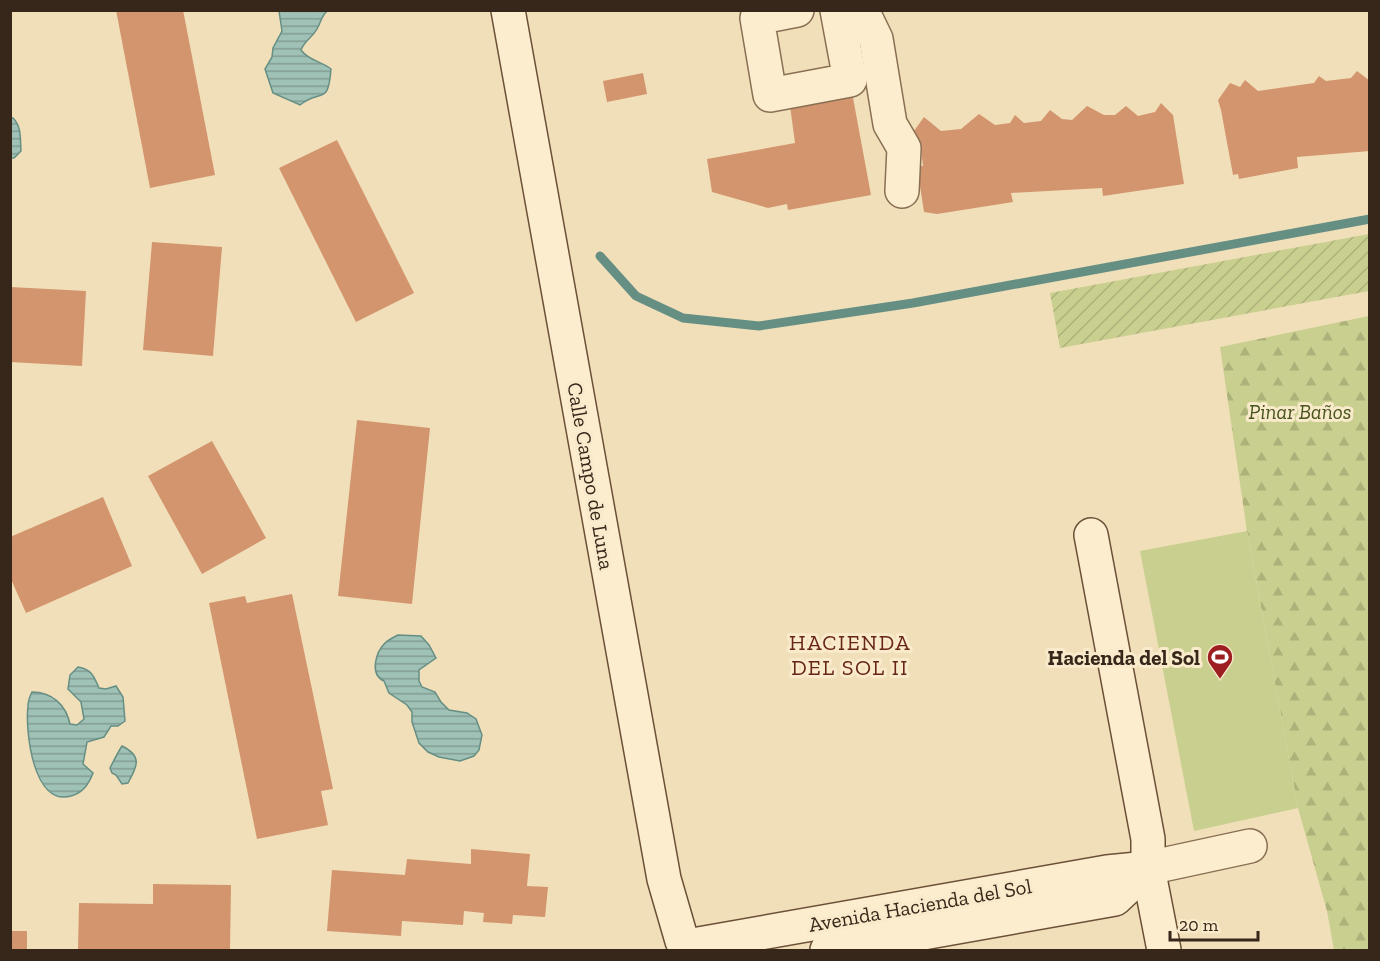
<svg xmlns="http://www.w3.org/2000/svg" width="1380" height="961" viewBox="0 0 1380 961" font-family="'Zilla Slab',serif">
<style>
.forest{fill:url(#forest-firs)}
.garden{fill:url(#garden-furrows)}
.pitch{fill:#c9cf8e}
.water{fill:url(#water-rules);stroke:#668f84;stroke-width:1.5}
.lines{fill:none;stroke-linecap:round;stroke-linejoin:round}
.stream{stroke:#668f84;stroke-width:9}
.building{fill:#d3956d}
.street-casing{stroke:#896f53;stroke-width:36}
.secondary-casing{stroke:#6b5037;stroke-width:36}
.street{stroke:#fcedce;stroke-width:33}
.secondary{stroke:#fcedce;stroke-width:33}
.labels{text-anchor:middle;dominant-baseline:central;stroke-width:6;stroke-linejoin:round;paint-order:stroke}
.park-label{font-size:21px;font-style:italic;fill:#48551e;stroke:#f8eaca}
.street-label{font-size:21px;fill:#37271a;stroke:#f8eaca}
.poi-label{font-size:21px;font-weight:bold;fill:#37271a;stroke:#f8eaca;text-anchor:end}
.neighbourhood-label{font-size:22px;letter-spacing:1.5px;fill:#672516;stroke:#f8eaca}
</style>
<defs>
<pattern id="forest-firs" width="22" height="20" patternUnits="userSpaceOnUse" patternTransform="scale(1.5)"><rect width="22" height="20" fill="#c9cf8e"/><path d="M5 1l3.5 6h-7zM16 11l3.5 6h-7z" fill="#adb27a"/></pattern>
<pattern id="garden-furrows" width="10" height="10" patternUnits="userSpaceOnUse" patternTransform="scale(1.5)"><rect width="10" height="10" fill="#c9cf8e"/><path d="M-1 1l2-2M0 10L10 0M9 11l2-2" fill="none" stroke="#adb27a"/></pattern>
<pattern id="water-rules" width="6" height="5" patternUnits="userSpaceOnUse" patternTransform="scale(1.5)"><rect width="6" height="5" fill="#9fc1b6"/><path d="M0 2.5h6" fill="none" stroke="#829d93"/></pattern>
</defs>
<rect width="100%" height="100%" fill="#f1dfba"/>
<!-- forest -->
<polygon class="forest" points="1369,316 1369,950 1334,950 1327,911 1298,808 1247,531 1220,347"/>
<!-- garden -->
<polygon class="garden" points="1369,234 1369,291 1060,348 1050,293"/>
<!-- pitch -->
<polygon class="pitch" points="1247,531 1298,808 1194,831 1140,551"/>
<!-- water -->
<g class="water">
<path d="M279 11H327C321 17 321 22 317 29 312 38 305 40 301 50 309 61 321 61 331 69 328 107 321 88 300 105L273 93 265 69 272 57 273 48 282 31Z"/>
<path d="M10 118H13C22 127 20 139 21 151L14 158H11Z"/>
<path d="M398 635 421 636 429 645 436 658 419 670V681L422 687 435 692 441 702 449 710 467 713 476 719 482 735 479 750 474 756 460 761 439 757 428 752 419 743 412 722V712L407 705 389 693 384 681C369 674 376 652 385 643 388 640 394 637 398 635Z"/>
<path d="M78 667C91 669 94 676 99 688L106 689 116 686 123 697 125 721 118 726H111L104 737 87 742 83 764 93 773C89 784 83 793 71 796 33 807 25 730 28 706 28 701 30 696 32 692 52 692 66 705 70 724L77 725 84 719 81 702 68 689 70 675Z"/>
<path d="M122 746C143 756 137 767 128 783L122 784 116 775 112 773 110 768C112 764 120 749 122 746Z"/>
</g>
<g class="lines">
<!-- stream -->
<polyline class="stream" points="600,256 636,296 683,318 759,326 913,303 1370,219"/>
</g>
<!-- building -->
<g class="building">
<polygon points="116,10 183,10 215,175 150,188"/>
<polygon points="1357,71 1370,81 1370,151 1297,157 1298,168 1239,179 1238,174 1233,175 1221,110 1218,100 1230,83 1240,87 1245,80 1258,91 1314,83 1319,76 1326,81 1351,78"/>
<polygon points="643,73 647,94 607,102 603,81"/>
<polygon points="851,87 871,195 788,210 787,204 768,208 712,192 707,159 795,143 789,98"/>
<polygon points="1161,103 1173,115 1184,184 1103,196 1102,188 1011,193 1013,202 937,214 924,212 917,166 923,166 921,149 911,135 924,117 941,131 961,129 979,114 995,125 1010,123 1015,115 1024,123 1041,121 1050,110 1062,119 1072,120 1087,106 1104,115 1115,115 1126,106 1138,116 1155,112"/>
<polygon points="337,140 414,293 356,322 279,168"/>
<polygon points="152,242 222,247 213,356 143,350"/>
<polygon points="10,287 86,291 82,366 10,362"/>
<polygon points="357,420 430,428 412,604 338,596"/>
<polygon points="212,441 266,538 202,574 148,476"/>
<polygon points="103,497 132,566 26,613 10,577 10,537"/>
<polygon points="292,594 333,789 321,791 328,825 257,839 209,603 245,596 247,603"/>
<polygon points="471,849 530,854 527,886 548,887 545,917 513,915 512,924 483,922 484,913 464,911 463,925 402,921 401,936 327,931 332,870 405,875 407,859 471,864"/>
<polygon points="153,884 231,885 230,950 78,950 79,903 153,904"/>
<rect x="10" y="931" width="17" height="19"/>
</g>
<g class="lines">
<!-- street casing -->
<g class="street-casing">
<g id="street">
<polyline points="797,10 757,18 770,95 850,80 837,10"/>
<polyline points="862,10 876,39 890,124 904,148 902,191"/>
<polyline points="1148,868 1250,846"/>
</g>
</g>
<!-- secondary casing -->
<g class="secondary-casing">
<g id="secondary">
<polyline points="508,10 664,879 682,941"/>
<polyline points="1091,535 1148,839 1148,868 1164,950"/>
<polyline points="693,945 1107,872 1148,868"/>
<polyline points="827,950 1115,899 1148,868"/>
</g>
</g>
<!-- street -->
<use href="#street" class="street"/>
<!-- secondary -->
<use href="#secondary" class="secondary"/>
</g>
<!-- icons -->
<defs>
<g id="stadium-pin" transform="scale(1.35)"><path d="M0 17L-7.5 6A9.5 9.5 0 1 1 7.5 6Z" fill="#9d1f22" stroke="#f8eaca"/><path d="M0-5a6.5 5 0 1 0 0 10a6.5 5 0 1 0 0-10ZM-3.5-1.8h7v3.6h-7Z" fill="#fff"/></g>
</defs>
<g fill-rule="evenodd">
<use href="#stadium-pin" x="1220" y="657"/>
</g>
<g class="labels">
<!-- park labels -->
<g class="park-label">
<text x="1300" y="411">Pinar Baños</text>
</g>
<!-- street labels -->
<g class="street-label">
<text transform="translate(591 476) rotate(80)">Calle Campo de Luna</text>
<text transform="translate(920 905) rotate(-10)">Avenida Hacienda del Sol</text>
</g>
<!-- poi labels -->
<g class="poi-label">
<text x="1200" y="657">Hacienda del Sol</text>
</g>
<!-- neighbourhood labels -->
<g class="neighbourhood-label">
<text x="850" y="642">HACIENDA<tspan x="850" dy="25">DEL SOL II</tspan></text>
</g>
</g>
<!-- border -->
<rect width="1380" height="961" fill="none" stroke="#37271a" stroke-width="24"/>
<!-- scale -->
<path d="M1170 931v9h88v-9" fill="none" stroke="#37271a" stroke-width="3"/>
<text x="1179" y="931" font-size="18" fill="#37271a" stroke="#f8eaca" stroke-width="4.5" paint-order="stroke">20 m</text>
</svg>
